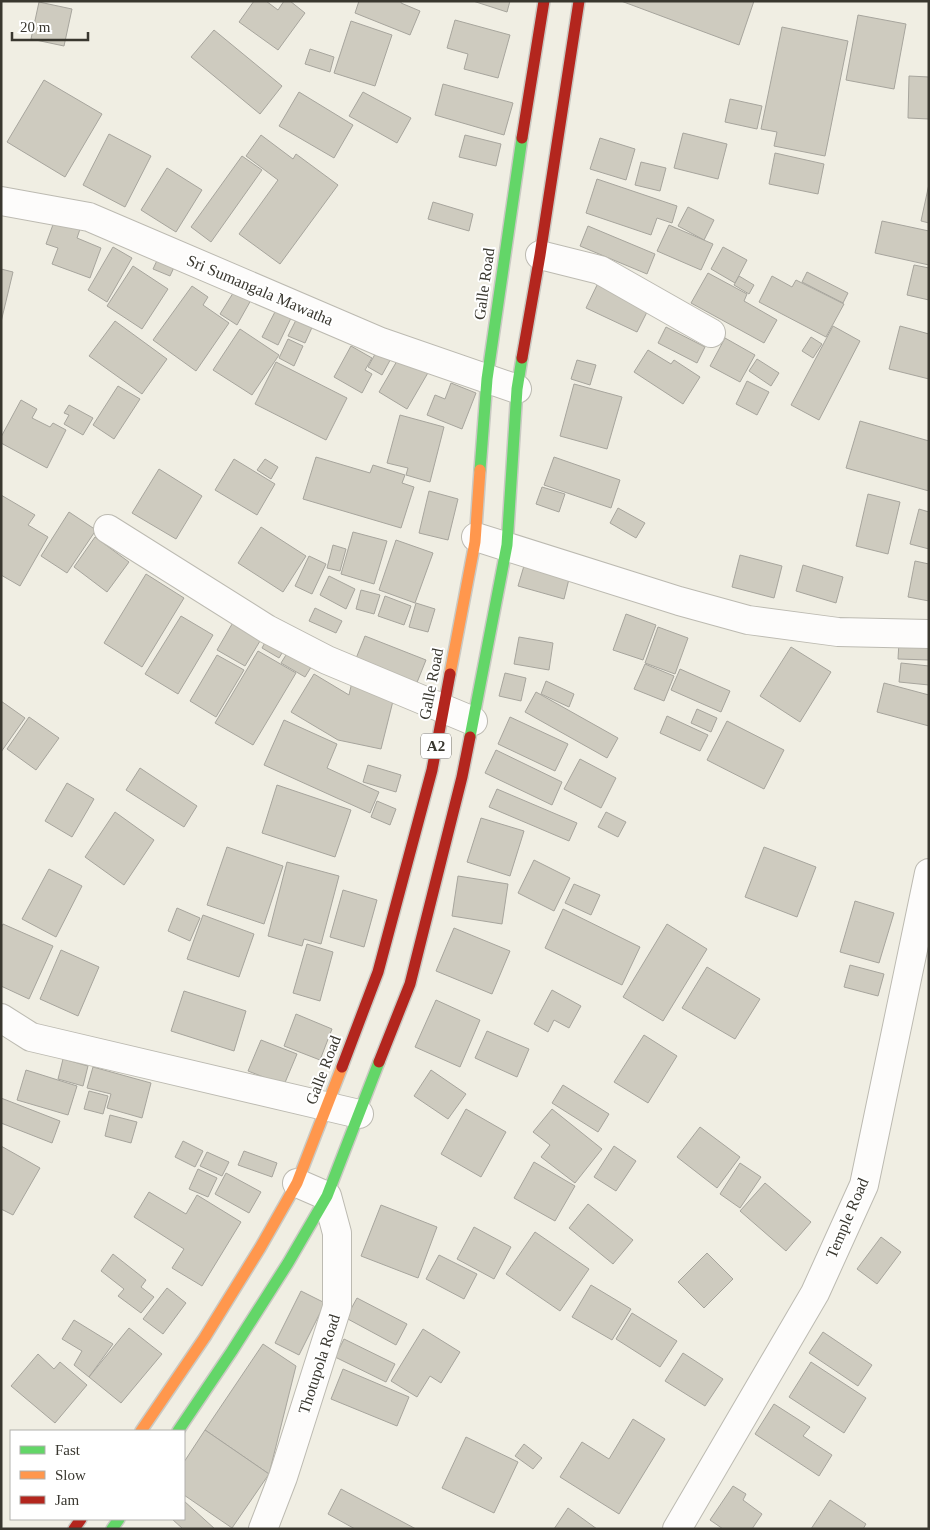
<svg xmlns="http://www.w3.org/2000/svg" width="930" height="1530" viewBox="0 0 930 1530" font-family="Georgia,serif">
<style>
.building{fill:#cecbbf;stroke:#a7a59d}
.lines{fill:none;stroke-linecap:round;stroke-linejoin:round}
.street-casing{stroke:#bcbab1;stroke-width:30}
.fast-casing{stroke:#cac9c3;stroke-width:14}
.slow-casing{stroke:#cac9c3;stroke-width:14}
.jam-casing{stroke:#cac9c3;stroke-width:14}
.street{stroke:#fdfcfb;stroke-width:28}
.fast{stroke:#63d668;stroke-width:11}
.slow{stroke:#ff974d;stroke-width:11}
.jam{stroke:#b3261e;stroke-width:11}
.labels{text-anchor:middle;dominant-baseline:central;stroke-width:4;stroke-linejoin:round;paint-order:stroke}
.shield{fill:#fff;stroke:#74736d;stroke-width:1}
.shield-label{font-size:15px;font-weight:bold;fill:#39372f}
.street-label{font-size:16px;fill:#39372f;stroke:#fff}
</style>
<rect width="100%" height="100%" fill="#f0eee3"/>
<!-- building -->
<g class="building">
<polygon points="254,1 266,1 278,10 284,1 290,1 305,13 278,50 239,22"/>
<polygon points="359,1 401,1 401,3 420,11 410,35 355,13"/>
<polygon points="473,1 510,1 507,12"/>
<polygon points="621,1 754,1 739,45"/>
<polygon points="39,2 72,9 64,46 31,39"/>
<polygon points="858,15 906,24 894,89 846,80"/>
<polygon points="455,20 510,35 498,78 464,69 468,54 447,48"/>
<polygon points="351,21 392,35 375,86 334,73"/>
<polygon points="782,27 848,41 825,156 774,146 777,132 761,129"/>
<polygon points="214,30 282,86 260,114 191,57"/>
<polygon points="310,49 334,57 330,72 305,64"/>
<polygon points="909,76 929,77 929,119 908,118"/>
<polygon points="44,80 102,114 65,177 7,142"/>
<polygon points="443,84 513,103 504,135 435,115"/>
<polygon points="299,92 353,125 334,158 279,126"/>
<polygon points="363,92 411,118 397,143 349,116"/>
<polygon points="730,99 762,106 757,129 725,122"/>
<polygon points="683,133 727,144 718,179 674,168"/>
<polygon points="109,134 151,156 125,207 83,185"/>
<polygon points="261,135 293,159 296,154 338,185 280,264 239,234 278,180 246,156"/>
<polygon points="465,135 501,144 496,166 459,157"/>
<polygon points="600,138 635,149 626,180 590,169"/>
<polygon points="775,153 824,164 818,194 769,184"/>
<polygon points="242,156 262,170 211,242 191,227"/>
<polygon points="641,162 666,168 660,191 635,185"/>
<polygon points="167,168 202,190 176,232 141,210"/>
<polygon points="597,179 677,206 672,223 657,218 651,235 586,213"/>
<polygon points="929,184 929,223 921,221"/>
<polygon points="433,202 473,214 469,231 428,219"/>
<polygon points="688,207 714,220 704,240 678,226"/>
<polygon points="55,219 80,229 77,238 101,248 90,278 52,264 58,248 46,244"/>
<polygon points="882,221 929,231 929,265 875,253"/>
<polygon points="669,225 713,244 701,270 657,251"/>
<polygon points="588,226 655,254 647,274 580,246"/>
<polygon points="113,247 132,258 107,302 88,290"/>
<polygon points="723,247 747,260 735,283 711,269"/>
<polygon points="160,254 177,261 170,276 153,269"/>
<polygon points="914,265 929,268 929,300 907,295"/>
<polygon points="133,266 168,289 142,329 107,306"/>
<polygon points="1,269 13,272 1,322"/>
<polygon points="807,272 848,293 843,303 802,282"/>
<polygon points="708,273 747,294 744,301 777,320 764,343 691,303"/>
<polygon points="739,276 754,285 749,294 734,285"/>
<polygon points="772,276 792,287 796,280 844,304 826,337 759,302"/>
<polygon points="599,281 650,306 637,332 586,308"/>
<polygon points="192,286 208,297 203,305 229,323 196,371 153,340"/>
<polygon points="235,290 251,300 237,325 220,314"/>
<polygon points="277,308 292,316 278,345 262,337"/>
<polygon points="298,316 314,323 305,343 288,336"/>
<polygon points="115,321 167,359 142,394 89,356"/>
<polygon points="833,326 860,341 819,420 791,405"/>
<polygon points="900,326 929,334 929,379 889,369"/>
<polygon points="666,327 705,347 697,363 658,343"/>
<polygon points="240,329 279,355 252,395 213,370"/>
<polygon points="811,337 822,344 813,358 802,351"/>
<polygon points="725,338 755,355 740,382 710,366"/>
<polygon points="288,339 303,346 294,366 279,358"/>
<polygon points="380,345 394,353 382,375 368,367"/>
<polygon points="351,346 372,358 365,370 372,374 362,393 334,377"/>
<polygon points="648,350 671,364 674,360 700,377 683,404 634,372"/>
<polygon points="401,354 429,371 407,409 379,392"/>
<polygon points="757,359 779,373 771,386 749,371"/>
<polygon points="577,360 596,365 590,385 571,379"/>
<polygon points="276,362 347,398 326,440 255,404"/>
<polygon points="747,381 769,392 757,415 736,404"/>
<polygon points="451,383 476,393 462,429 427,415 435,395 445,399"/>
<polygon points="574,384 622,397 607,449 560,436"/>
<polygon points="118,386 140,399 114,439 93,425"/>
<polygon points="21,400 37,409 32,418 50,427 53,423 66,430 47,468 1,443 1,437"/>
<polygon points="69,405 93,418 83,435 64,424 69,415 64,413"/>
<polygon points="400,415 444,427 430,482 406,475 408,468 387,463"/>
<polygon points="860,421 929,441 929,491 846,468"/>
<polygon points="316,457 370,473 373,465 405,475 402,483 414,487 401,528 303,499"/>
<polygon points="554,457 620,480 611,508 544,485"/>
<polygon points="234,459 275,484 257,515 215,490"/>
<polygon points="265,459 278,467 271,479 257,470"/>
<polygon points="159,469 202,496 176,539 132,513"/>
<polygon points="542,487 565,494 559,512 536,504"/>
<polygon points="429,491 458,499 448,540 419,533"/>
<polygon points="868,494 900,502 888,554 856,546"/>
<polygon points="1,495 35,515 28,525 48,537 20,586 1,575"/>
<polygon points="618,508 645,523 636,538 610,523"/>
<polygon points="919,509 929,512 929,549 910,544"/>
<polygon points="69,512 96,530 67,573 41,556"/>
<polygon points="261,527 306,556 283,592 238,563"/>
<polygon points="353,532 387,541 374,584 341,574"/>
<polygon points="95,537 129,562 107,592 74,567"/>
<polygon points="396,540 433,553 415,603 379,590"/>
<polygon points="333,545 346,549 340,571 327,568"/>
<polygon points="740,555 782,566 774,598 732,587"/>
<polygon points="309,556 326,564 312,594 295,586"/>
<polygon points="526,559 571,571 564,599 518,586"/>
<polygon points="915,561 929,564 929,601 908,597"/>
<polygon points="803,565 843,577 836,603 796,591"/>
<polygon points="146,574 184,598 142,667 104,643"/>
<polygon points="329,576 355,589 346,609 320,595"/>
<polygon points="361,590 380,595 374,614 356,609"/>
<polygon points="385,596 411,606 404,625 378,616"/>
<polygon points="416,603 435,609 428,632 409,627"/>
<polygon points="315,608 342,621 336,633 309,621"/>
<polygon points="626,614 656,625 643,660 613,650"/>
<polygon points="181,616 213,635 178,694 145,674"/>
<polygon points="235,619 263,636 245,666 217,650"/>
<polygon points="658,627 688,638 675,674 645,663"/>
<polygon points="365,636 426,660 414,690 353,666"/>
<polygon points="268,637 285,648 279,658 262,648"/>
<polygon points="519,637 553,643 549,670 514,664"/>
<polygon points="899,642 929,644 929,660 898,659"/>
<polygon points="791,647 831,672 800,722 760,696"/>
<polygon points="289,650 313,664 305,677 281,663"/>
<polygon points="258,651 296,673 253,745 215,723"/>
<polygon points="217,655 244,670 216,717 190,701"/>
<polygon points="901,663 929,666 929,685 899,682"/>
<polygon points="645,664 674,676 664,701 634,689"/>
<polygon points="680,669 730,691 721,712 671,690"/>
<polygon points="505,673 526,678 521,701 499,696"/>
<polygon points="314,674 349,695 352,682 395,693 381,749 338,740 291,712"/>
<polygon points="546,681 574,694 569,707 541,694"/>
<polygon points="884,683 929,695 929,726 877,712"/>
<polygon points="536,692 618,738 607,758 525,712"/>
<polygon points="1,701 25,718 1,752"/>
<polygon points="697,709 717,718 711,732 691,723"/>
<polygon points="667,716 708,735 700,751 660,733"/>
<polygon points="29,717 59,738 36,770 7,749"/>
<polygon points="510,717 568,744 555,771 498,744"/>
<polygon points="284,720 337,744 327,768 379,792 370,813 264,765"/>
<polygon points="727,721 784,750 764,789 707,760"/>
<polygon points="496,750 562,782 552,805 485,773"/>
<polygon points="580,759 616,778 601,808 564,789"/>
<polygon points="368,765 401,775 396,792 363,782"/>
<polygon points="140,768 197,806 184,827 126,790"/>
<polygon points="67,783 94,799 72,837 45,821"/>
<polygon points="277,785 351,810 335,857 262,833"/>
<polygon points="497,789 577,823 569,841 489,807"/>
<polygon points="377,801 396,809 390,825 371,817"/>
<polygon points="115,812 154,840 124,885 85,857"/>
<polygon points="606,812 626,822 618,837 598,827"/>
<polygon points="481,818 524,831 510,876 467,862"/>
<polygon points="227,847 283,866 264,924 207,905"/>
<polygon points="764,847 816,867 797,917 745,897"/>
<polygon points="534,860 570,878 554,911 518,893"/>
<polygon points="287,862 339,876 321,944 304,939 302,946 268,936"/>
<polygon points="49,869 82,886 56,937 22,919"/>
<polygon points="458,876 508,884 502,924 452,916"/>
<polygon points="574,884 600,895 591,915 565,903"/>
<polygon points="343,890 377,900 364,947 330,937"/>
<polygon points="855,901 894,913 879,963 840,952"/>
<polygon points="177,908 200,918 190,941 168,931"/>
<polygon points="563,909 640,947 622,985 545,948"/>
<polygon points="203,915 254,934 239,977 187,959"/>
<polygon points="3,924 53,946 29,999 1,986 1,928"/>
<polygon points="667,924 707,949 663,1021 623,997"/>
<polygon points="454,928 510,951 492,994 436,971"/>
<polygon points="307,944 333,952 320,1001 293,993"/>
<polygon points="61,950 99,967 78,1016 40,999"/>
<polygon points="850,965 884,974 878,996 844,987"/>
<polygon points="707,967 760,999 735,1039 682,1008"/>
<polygon points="552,990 581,1006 569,1028 554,1020 548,1032 534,1024"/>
<polygon points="184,991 246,1011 234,1051 171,1031"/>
<polygon points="436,1000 480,1020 460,1067 415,1047"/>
<polygon points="296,1014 332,1029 320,1060 284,1046"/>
<polygon points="487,1031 529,1049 517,1077 475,1058"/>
<polygon points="644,1035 677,1056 648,1103 614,1082"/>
<polygon points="261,1040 297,1054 284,1085 248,1071"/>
<polygon points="63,1059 88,1066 83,1086 58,1079"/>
<polygon points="93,1067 151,1083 142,1118 107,1108 111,1094 87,1088"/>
<polygon points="26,1070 77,1086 68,1115 17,1100"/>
<polygon points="431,1070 466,1094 448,1119 414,1096"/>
<polygon points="563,1085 609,1114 598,1132 552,1103"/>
<polygon points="89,1091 108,1096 103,1114 84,1109"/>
<polygon points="1,1098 60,1121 52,1143 1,1123"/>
<polygon points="466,1109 506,1132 481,1177 441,1154"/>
<polygon points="552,1109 602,1149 575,1183 541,1157 550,1145 533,1132"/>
<polygon points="110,1115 137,1122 131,1143 105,1136"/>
<polygon points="700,1127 740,1157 717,1188 677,1157"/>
<polygon points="183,1141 203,1151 195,1167 175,1157"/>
<polygon points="1,1146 40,1168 13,1215 1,1209"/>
<polygon points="614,1146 636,1161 616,1191 594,1177"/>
<polygon points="244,1151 277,1163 272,1177 238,1165"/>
<polygon points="207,1152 229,1162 222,1176 200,1166"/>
<polygon points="534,1162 575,1186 555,1221 514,1198"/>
<polygon points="740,1163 761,1177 740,1208 720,1194"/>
<polygon points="198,1169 217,1178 208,1197 189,1189"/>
<polygon points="226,1173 261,1192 249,1213 215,1194"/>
<polygon points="765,1183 811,1222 786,1251 740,1211"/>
<polygon points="149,1192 186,1214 197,1195 241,1222 202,1286 172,1268 184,1249 134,1217"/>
<polygon points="588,1204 633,1240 613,1264 569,1228"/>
<polygon points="381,1205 437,1227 418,1278 361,1256"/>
<polygon points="474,1227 511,1247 494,1279 457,1259"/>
<polygon points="535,1232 589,1269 560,1311 506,1274"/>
<polygon points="881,1237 901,1252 877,1284 857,1269"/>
<polygon points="707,1253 733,1279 704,1308 678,1282"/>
<polygon points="113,1254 146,1280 141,1287 154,1297 141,1313 118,1296 124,1289 101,1271"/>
<polygon points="439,1255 477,1274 464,1299 426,1279"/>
<polygon points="591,1285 631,1309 612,1340 572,1317"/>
<polygon points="167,1288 186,1303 163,1334 143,1319"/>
<polygon points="301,1291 325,1303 299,1355 275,1343"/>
<polygon points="357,1298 407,1324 396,1345 346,1318"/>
<polygon points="632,1313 677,1341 660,1367 616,1339"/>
<polygon points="74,1320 113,1344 89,1377 74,1365 82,1351 62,1339"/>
<polygon points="129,1328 162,1354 121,1403 89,1377"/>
<polygon points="423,1329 460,1352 441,1383 430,1376 417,1397 391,1381"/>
<polygon points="823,1332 872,1365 858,1386 809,1353"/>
<polygon points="344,1339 395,1364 386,1382 335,1357"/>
<polygon points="263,1344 296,1366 269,1474 205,1430"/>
<polygon points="683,1353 723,1379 705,1406 665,1381"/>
<polygon points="38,1354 54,1369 60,1362 87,1385 55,1423 11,1386"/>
<polygon points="811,1362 866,1398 844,1433 789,1397"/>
<polygon points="343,1369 409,1397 397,1426 331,1399"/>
<polygon points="774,1404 810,1427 803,1436 832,1455 819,1476 755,1434"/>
<polygon points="633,1419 665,1439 619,1514 560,1477 582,1442 609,1459"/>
<polygon points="205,1430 269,1474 232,1528 184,1495 184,1462"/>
<polygon points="466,1437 518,1462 494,1513 442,1488"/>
<polygon points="524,1444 542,1458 533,1469 515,1456"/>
<polygon points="733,1486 746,1494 743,1500 762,1514 752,1529 723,1529 710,1520"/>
<polygon points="341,1489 416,1529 355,1529 328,1514"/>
<polygon points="830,1500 866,1524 863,1529 811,1529"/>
<polygon points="184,1501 215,1529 183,1529 172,1519 184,1519"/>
<polygon points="568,1508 597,1529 554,1529"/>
</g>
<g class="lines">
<!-- street casing -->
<g class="street-casing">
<g id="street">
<polyline points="1,201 89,217 381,342 517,389"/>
<polyline points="540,255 600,270 711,333"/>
<polyline points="108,529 267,629 327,660 473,721"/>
<polyline points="476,537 679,601 748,620 838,632 929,634"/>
<polyline points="1,1018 31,1037 359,1114"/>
<polyline points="263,1529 283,1477 337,1307 337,1233 327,1196 297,1183"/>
<polyline points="677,1529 815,1293 864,1185 929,873"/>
</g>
</g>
<!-- fast casing -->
<g class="fast-casing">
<g id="fast">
<polyline points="480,470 487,379 522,138"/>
<polyline points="470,737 507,545 517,389 522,358"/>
<polyline points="178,1431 232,1351 288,1263 327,1196 379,1062"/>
<polyline points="112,1529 119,1519"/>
</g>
</g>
<!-- slow casing -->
<g class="slow-casing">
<g id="slow">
<polyline points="450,674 475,542 480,470"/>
<polyline points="141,1431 205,1337 260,1248 297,1183 342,1067"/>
</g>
</g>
<!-- jam casing -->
<g class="jam-casing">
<g id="jam">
<polyline points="522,138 544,1"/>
<polyline points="522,358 540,255 579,1"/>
<polyline points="379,1062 410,984 462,777 470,737"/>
<polyline points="342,1067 378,972 432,770 450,674"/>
<polyline points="74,1529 81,1519"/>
</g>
</g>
<!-- street -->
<use href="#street" class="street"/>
<!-- fast -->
<use href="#fast" class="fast"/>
<!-- slow -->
<use href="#slow" class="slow"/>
<!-- jam -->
<use href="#jam" class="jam"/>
</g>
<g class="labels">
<!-- shield labels -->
<rect class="shield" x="421" y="733.5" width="30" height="25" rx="4"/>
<g class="shield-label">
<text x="436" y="746">A2</text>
</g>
<!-- street labels -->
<g class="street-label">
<text transform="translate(484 284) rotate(-82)">Galle Road</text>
<text transform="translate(260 290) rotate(23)">Sri Sumangala Mawatha</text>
<text transform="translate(431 684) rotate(-79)">Galle Road</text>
<text transform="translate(323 1070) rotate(-69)">Galle Road</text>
<text transform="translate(847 1218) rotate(-67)">Temple Road</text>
<text transform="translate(319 1364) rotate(-72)">Thotupola Road</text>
</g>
</g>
<!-- border -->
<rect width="930" height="1530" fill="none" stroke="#39372f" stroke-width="5"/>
<!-- legend -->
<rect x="10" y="1430" width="175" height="90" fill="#ffffff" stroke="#b0afac"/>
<rect x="20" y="1446" width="25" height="8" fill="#63d668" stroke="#b0afac"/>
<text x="55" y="1455" font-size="15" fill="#39372f">Fast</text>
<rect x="20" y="1471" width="25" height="8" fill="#ff974d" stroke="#b0afac"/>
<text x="55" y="1480" font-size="15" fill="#39372f">Slow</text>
<rect x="20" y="1496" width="25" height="8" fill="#b3261e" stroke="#b0afac"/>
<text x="55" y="1505" font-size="15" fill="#39372f">Jam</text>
<!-- scale -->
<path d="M12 32v8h76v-8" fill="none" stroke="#39372f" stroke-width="2.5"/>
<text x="20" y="32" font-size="15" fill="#39372f" stroke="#ffffff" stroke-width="4" paint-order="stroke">20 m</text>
</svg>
